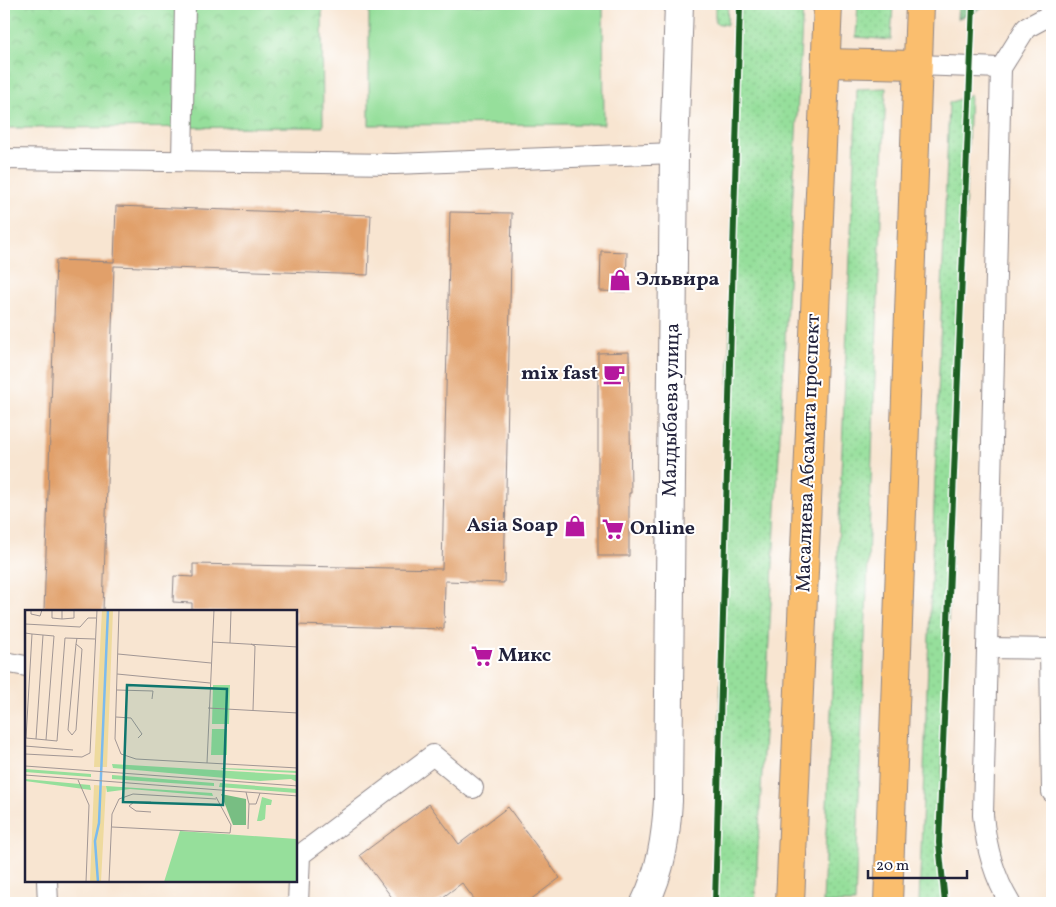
<svg xmlns="http://www.w3.org/2000/svg" width="1056" height="907" viewBox="0 0 1056 907" font-family="Vollkorn,serif">
<style>
.grass{fill:url(#grass-dots);stroke:#5c806b}
.forest{fill:url(#forest-firs);stroke:#4d705f}
.park{fill:url(#park-crowns);stroke:#5c806b}
.pitch{fill:#96df9b;stroke:#5c806b}
.building{fill:#e1a06b}
.lines{fill:none;stroke-linecap:round;stroke-linejoin:round}
.service-casing{stroke:#8d8486;stroke-width:22}
.tertiary-casing{stroke:#8d8486;stroke-width:30}
.primary-casing{stroke:#8d8486;stroke-width:30}
.service{stroke:#fff;stroke-width:20}
.tertiary{stroke:#fff;stroke-width:28}
.primary{stroke:#fabe6e;stroke-width:28}
.cycleway-casing{stroke:#fff;stroke-width:9}
.cycleway{stroke:#1b5e20;stroke-width:6}
.labels{text-anchor:middle;dominant-baseline:central;stroke-width:4;stroke-linejoin:round;paint-order:stroke}
.poi-label{font-size:20px;font-weight:bold;fill:#22223b;stroke:#fff;text-anchor:start}
.street-label{font-size:20px;fill:#22223b;stroke:#fff}
.inset-river{fill:none;stroke:#7bbbef;stroke-width:2.5}
.inset-road{fill:none;stroke:#a29795;stroke-width:1}
.view{fill:#0f766e;fill-opacity:0.15;stroke:#0f766e;stroke-width:2.5}
.inset-edge{fill:none;stroke:#22223b;stroke-width:2.5}
</style>
<defs>
<pattern id="grass-dots" width="8" height="8" patternUnits="userSpaceOnUse" patternTransform="scale(1.25)"><rect width="8" height="8" fill="#96df9b"/><path d="M2 2h.1M6 6h.1" fill="none" stroke="#81bf86" stroke-width="1.8" stroke-linecap="round"/></pattern>
<pattern id="forest-firs" width="22" height="20" patternUnits="userSpaceOnUse" patternTransform="scale(1.25)"><rect width="22" height="20" fill="#78be83"/><path d="M5 1l3.5 6h-7zM16 11l3.5 6h-7z" fill="#629a6c"/></pattern>
<pattern id="park-crowns" width="20" height="18" patternUnits="userSpaceOnUse" patternTransform="scale(1.25)"><rect width="20" height="18" fill="#96df9b"/><path d="M2 6a3 3 0 1 1 6 0M12 15a3 3 0 1 1 6 0" fill="none" stroke="#81bf86"/></pattern>
</defs>
<rect width="100%" height="100%" fill="#fff"/>
<filter id="ink" filterUnits="userSpaceOnUse"><feTurbulence type="fractalNoise" baseFrequency=".02" numOctaves="2"/><feDisplacementMap in="SourceGraphic" scale="10" xChannelSelector="R" yChannelSelector="G"/><feConvolveMatrix kernelMatrix="1 2 1 2 8 2 1 2 1" color-interpolation-filters="sRGB"/></filter>
<filter id="wash" filterUnits="userSpaceOnUse"><feTurbulence type="fractalNoise" baseFrequency=".0096" numOctaves="4" result="noise"/><feDisplacementMap in="SourceGraphic" scale="20" xChannelSelector="R" yChannelSelector="G"/><feGaussianBlur stdDeviation="1.12" result="paint"/><feColorMatrix in="noise" values="0 0 0 0 0 0 0 0 0 0 0 0 0 0 0 0 0 1.4 0 .05"/><feComposite in="paint" operator="in"/></filter>
<g filter="url(#wash)">
<rect width="100%" height="100%" fill="#f8e5d1"/>
<!-- grass -->
<g class="grass">
<polygon points="715,4 728,4 727,25 715,23"/>
<polygon points="738,4 803,4 755,903 715,903"/>
<polygon points="858,4 893,4 891,40 856,37"/>
<polygon points="886,88 855,903 823,903 857,89"/>
<polygon points="970,95 939,843 945,903 919,903 949,103"/>
</g>
<!-- forest -->
<polygon class="forest" points="958,4 992,4 957,19"/>
<!-- park -->
<polygon class="park" points="4,4 322,4 323,127 4,128"/>
<!-- pitch -->
<polygon class="pitch" points="369,4 603,4 604,124 369,125"/>
<g id="blocks">
<!-- building -->
<g class="building">
<polygon points="116,206 371,215 368,275 114,266 103,611 44,611 56,260 114,262"/>
<polygon points="450,212 512,213 504,583 445,581 444,629 296,625 296,611 192,611 192,603 173,602 174,576 193,577 193,564 442,569"/>
<polygon points="601,251 627,252 626,292 600,291"/>
<polygon points="629,352 631,493 629,493 629,556 598,556 598,353"/>
<polygon points="429,804 459,844 508,807 560,878 526,903 477,903 462,883 435,903 396,903 360,855"/>
</g>
</g>
</g>
<g filter="url(#ink)">
<use href="#blocks" fill-opacity="0" stroke="#8d8486" stroke-width="1"/>
<g class="lines">
<!-- service casing -->
<g class="service-casing">
<g id="service">
<polyline points="917,65 1001,68 1026,28 1052,14"/>
<path d="M1001 68 983 815C986 847 993 875 1010 903"/>
<polyline points="4,159 395,164 674,153"/>
<polyline points="182,161 185,4"/>
<polyline points="987,648 1052,649"/>
<polyline points="1050,649 1052,792"/>
<polyline points="4,662 26,666"/>
<polyline points="47,881 48,903"/>
<polyline points="298,903 300,855 433,755 473,788"/>
</g>
</g>
<!-- tertiary casing -->
<g class="tertiary-casing">
<path id="tertiary" d="M645 903C661 871 666 837 668 801L674 153 679 4"/>
</g>
<!-- primary casing -->
<g class="primary-casing">
<g id="primary">
<polyline points="825,63 917,65"/>
<polyline points="790,903 828,4"/>
<polyline points="888,903 920,4"/>
</g>
</g>
<!-- service -->
<use href="#service" class="service"/>
<!-- tertiary -->
<use href="#tertiary" class="tertiary"/>
<!-- primary -->
<use href="#primary" class="primary"/>
<!-- cycleway casing -->
<g class="cycleway-casing">
<g id="cycleway">
<polyline points="715,903 740,4"/>
<polyline points="945,903 939,843 973,4"/>
</g>
</g>
<!-- cycleway -->
<use href="#cycleway" class="cycleway"/>
</g>
</g>
<!-- icons -->
<defs>
<g id="shop-bare" transform="scale(1.725)"><path d="M-5-2.5h2.3a2.7 3.5 0 0 1 5.4 0H5L5.5 6h-11ZM-1.5-2.5h3a1.5 2.3 0 0 0-3 0Z" fill="#b5179e" stroke="#fff" stroke-width="2.5" paint-order="stroke"/></g>
<g id="cafe-bare" transform="scale(1.725)"><path d="M-5.5-4.5H6V0H3Q3 3.5 0 3.5H-2.5Q-5.5 3.5-5.5 0ZM3-3.2v2h1.7v-2ZM-6 4.5H4V6H-6Z" fill="#b5179e" stroke="#fff" stroke-width="2.5" paint-order="stroke"/></g>
<g id="supermarket-bare" transform="scale(1.725)"><path d="M-6-5.5h2.5l.6 2H6L4.5 2H-2.5L-4.4-4H-6ZM-1.5 3.2a1.3 1.3 0 1 0 .1 0ZM3 3.2a1.3 1.3 0 1 0 .1 0Z" fill="#b5179e" stroke="#fff" stroke-width="2.5" paint-order="stroke"/></g>
</defs>
<g fill-rule="evenodd">
<use href="#shop-bare" x="620" y="280"/>
<use href="#cafe-bare" x="614" y="374"/>
<use href="#shop-bare" x="575" y="526"/>
<use href="#supermarket-bare" x="613" y="529"/>
<use href="#supermarket-bare" x="482" y="656"/>
</g>
<g class="labels">
<!-- poi labels -->
<g class="poi-label">
<text x="636" y="280">Эльвира</text>
<text x="598" y="374" text-anchor="end">mix fast</text>
<text x="558" y="526" text-anchor="end">Asia Soap</text>
<text x="630" y="529">Online</text>
<text x="498" y="656">Микс</text>
</g>
<!-- street labels -->
<g class="street-label">
<text transform="translate(672 410) rotate(-89)">Малдыбаева улица</text>
<text transform="translate(809 453) rotate(-88)">Масалиева Абсамата проспект</text>
</g>
</g>
<!-- overview -->
<g transform="translate(25 610)">
<rect width="272" height="272" fill="#f8e5d1"/>
<path d="M87 154 272 165V172L266 169 235 171 88 158ZM197 158 272 161V163L196 159ZM0 159 66 164V167L0 162ZM87 165 189 173V176L87 169ZM0 169 65 175 66 180 0 171ZM195 173 272 179V183L194 177ZM81 176 187 183 188 186 105 179 82 182ZM237 187 247 190 246 195H241L240 209 236 211H232Z" fill="#96df9b"/>
<path d="M196 184 221 189V215H208Z" fill="#78be83"/>
<path d="M77 0H88L82 157H69ZM69 175 81 176 76 272H65Z" fill="#eeda9e"/>
<path d="M188 75H205L204 114H187ZM155 221 272 229V272H139Z" fill="#96df9b"/>
<path d="M187 119H202V145H186Z" fill="#96df9b"/>
<path class="inset-river" d="M73 272 70 231 74 213 83 0"/>
<path class="inset-road" d="M6 0V4L15 6 17 0M27 0V8L37 9V0M94 0 90 129 96 144 111 149 273 158M37 9 49 8V0M0 14 55 17 63 8H71M0 23 7 24 1 128 32 131 40 28 70 29M7 24 18 25 11 129M18 25 29 26 21 130M187 32 273 37M205 33 206 0M51 34 57 39 51 120 47 125 43 120 51 34 52 28M226 34 230 36 228 100M93 44 186 53M92 64 185 73M92 80 128 81 127 89M183 98 273 103M91 107 106 108 117 124 113 128M0 136 48 140M0 144 57 147 65 143 72 0M182 153 189 0M0 156 273 176M0 165 273 186M53 170 64 195 61 272M221 182 224 194H231L235 183M126 202 111 201 104 196 109 192H126M87 217 205 223 206 215 191 187M223 219 224 194M84 272 87 204 94 189 108 184 191 189"/>
<path class="view" d="M102 75 202 79 198 195 98 192Z"/>
<rect width="272" height="272" class="inset-edge"/>
</g>
<!-- margin -->
<rect width="1056" height="907" fill="none" stroke="#fff" stroke-width="20"/>
<!-- scale -->
<path d="M868 870v8h99v-8" fill="none" stroke="#22223b" stroke-width="2.5"/>
<text x="876" y="870" font-size="15" fill="#22223b" stroke="#ffffff" stroke-width="4" paint-order="stroke">20 m</text>
</svg>
